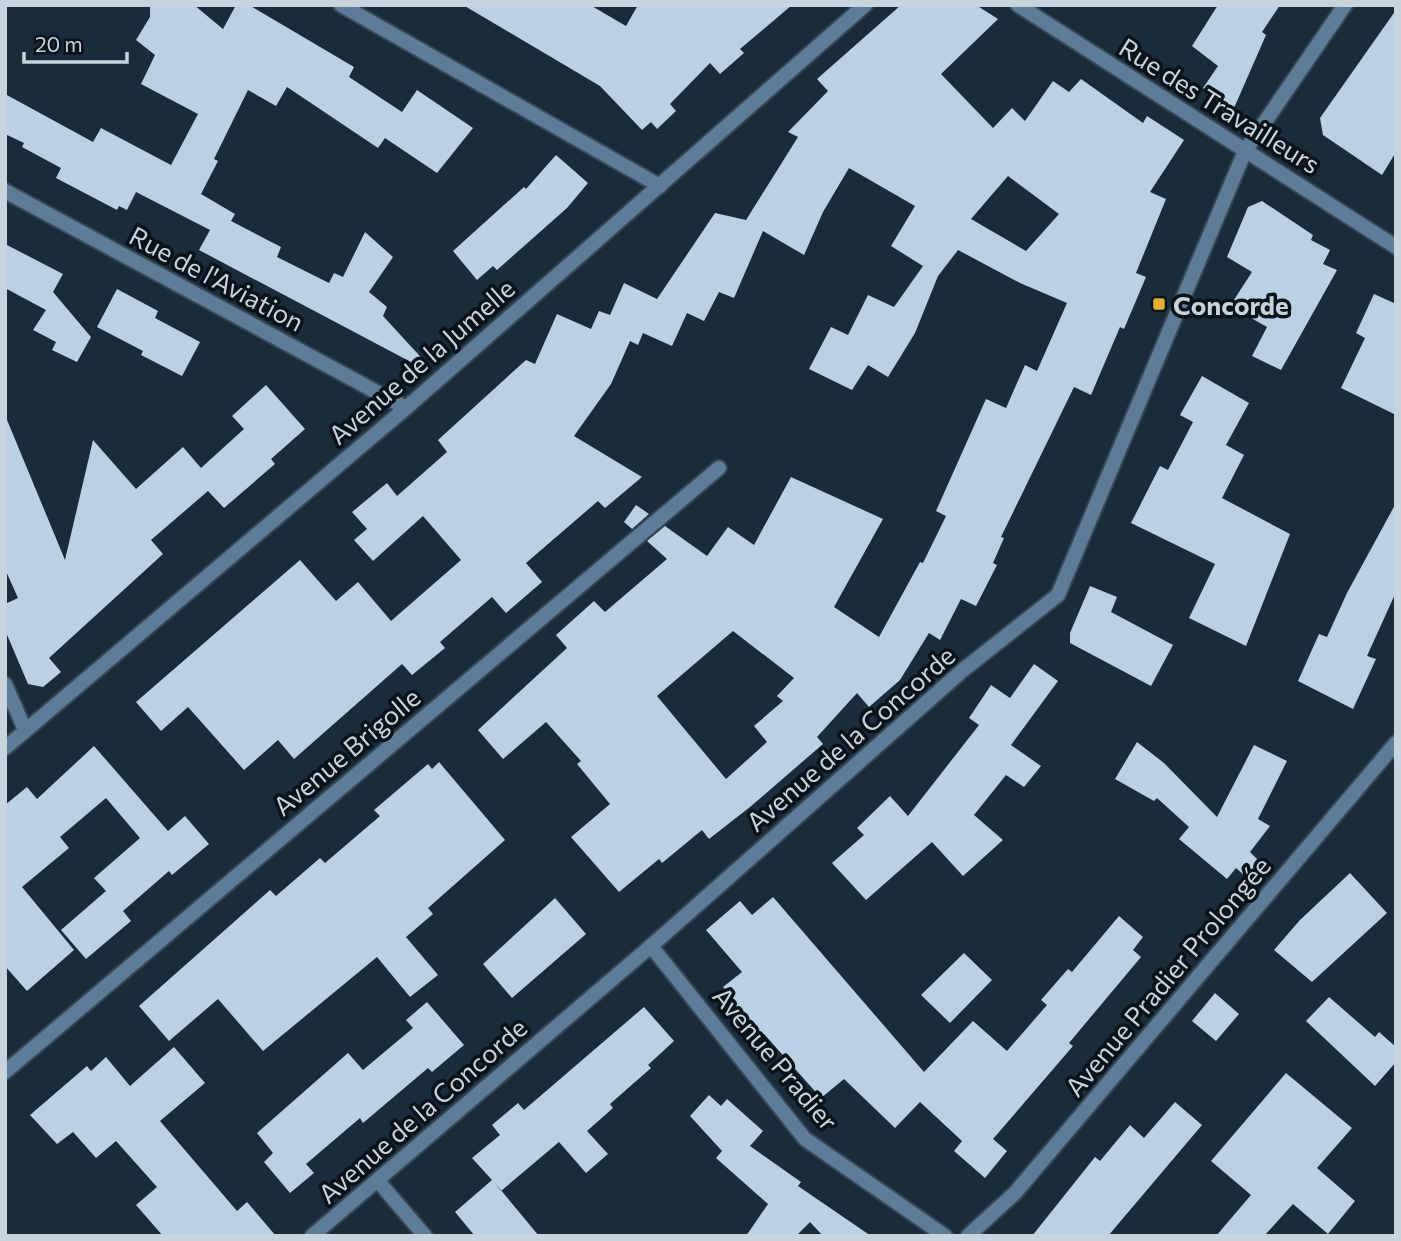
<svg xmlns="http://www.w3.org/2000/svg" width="1401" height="1241" viewBox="0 0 1401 1241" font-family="Commissioner,sans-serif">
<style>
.building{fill:#bad0e4;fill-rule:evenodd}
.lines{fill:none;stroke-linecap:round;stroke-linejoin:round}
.street-casing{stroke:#364755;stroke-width:18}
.street{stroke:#5c7c97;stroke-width:14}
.poi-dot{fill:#e2ae34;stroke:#0b131a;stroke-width:2.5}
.labels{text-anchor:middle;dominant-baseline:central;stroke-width:7;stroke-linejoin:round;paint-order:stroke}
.street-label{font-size:26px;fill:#c8d4dd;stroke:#0b131a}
.poi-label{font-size:26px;font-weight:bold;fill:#c8d4dd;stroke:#0b131a;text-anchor:start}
</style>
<rect width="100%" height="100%" fill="#1a2c3b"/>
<!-- building -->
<g class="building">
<polygon points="150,5 194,5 223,29 236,5 249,5 354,67 349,77 402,112 417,90 473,128 437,173 385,138 378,148 287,87 276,106 248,90 214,159 218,161 201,194 235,214 231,221 281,247 277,257 329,283 334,273 343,277 365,232 393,257 369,292 387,307 383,316 429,366 426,370 199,250 210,230 136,192 127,210 119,206 117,210 56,178 61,168 22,147 24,143 5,134 5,94 93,142 101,128 171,165 198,114 141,84 155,55 136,40 150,17"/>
<polygon points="463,5 590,5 626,26 638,5 792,5 740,49 744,53 720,74 710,63 670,104 676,111 657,129 651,122 642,130 600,86"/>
<path d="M901 5H976L998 19 941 74 993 128 1012 108 1025 121 1053 81 1069 92 1081 79 1143 123 1147 116 1184 140 1150 192 1166 199 1136 273 1146 277 1124 329 1120 327 1091 395 1074 387 1001 537 1004 538 993 563 997 565 976 606 961 599 940 640 929 633 900 680 869 707 857 693 817 737 823 744 750 807 709 839 702 830 662 863 659 859 619 892 571 837 610 804 577 764 581 761 546 722 503 759 478 730 567 648 556 635 594 601 605 612 667 559 647 541 665 526 707 556 728 527 754 545 791 477 883 519 834 607 879 637 920 562 923 563 946 516 936 511 986 399 1006 408 1025 365 1037 371 1067 303 1020 283 958 250 938 276 915 333 888 377 868 365 852 390 809 369 831 327 848 335 868 295 894 307 923 266 891 246 915 206 849 168 823 212 804 255 763 231 734 298 719 292 704 321 687 313 672 346 643 333 638 345 630 341 611 384 574 436 642 477 605 508 598 501 526 563 542 582 506 613 492 597 440 642 445 648 412 675 402 664 294 759 278 740 244 770 188 707 161 731 136 702 300 560 336 601 358 582 391 621 461 560 423 516 373 561 354 540 367 529 352 512 387 483 397 496 447 452 438 440 526 360 535 364 557 314 591 329 599 311 610 315 624 283 657 299 715 213 746 220 798 137 788 132 828 91 817 79ZM1008 176 1059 214 1026 251 971 219ZM733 631 794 678 777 696 783 701 754 726 767 742 726 779 657 696Z"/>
<polygon points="1218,5 1280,5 1262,32 1266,35 1234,108 1203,88 1218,66 1192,46"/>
<polygon points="1396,10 1396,152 1382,175 1323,135 1320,118"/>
<polygon points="556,155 588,183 567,208 497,270 493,266 477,280 453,251 524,187 526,189"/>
<polygon points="1262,201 1313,235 1311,240 1330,250 1323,264 1337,270 1281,370 1252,356 1267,327 1230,306 1252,272 1227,257 1248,207"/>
<polygon points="5,244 63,274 53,292 91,337 77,362 52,350 56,342 33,330 46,310 5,288"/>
<polygon points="117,289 158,311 155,318 200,342 182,376 141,355 143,351 97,327"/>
<polygon points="1374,294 1396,304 1396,415 1341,388 1365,338 1356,333"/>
<polygon points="1202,376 1249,403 1226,445 1244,455 1222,498 1290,534 1246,646 1189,618 1215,564 1131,523 1160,466 1168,470 1193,422 1180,415"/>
<polygon points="266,385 305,429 271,459 275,464 224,508 208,491 151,540 163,554 49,658 61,672 43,687 28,684 5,630 5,604 18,598 5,569 5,415 65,560 93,440 136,489 183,447 201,468 244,429 232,416"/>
<polygon points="1396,503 1396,592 1367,656 1376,659 1353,709 1298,681 1319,634 1327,637 1347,593"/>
<polygon points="636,505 649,514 632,529 624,522"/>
<polygon points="1090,586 1117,597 1111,612 1173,645 1151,686 1070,643 1070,633"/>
<polygon points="1034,664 1058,681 1011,745 1041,766 1024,787 1006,775 974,815 1003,840 963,876 932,842 866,900 832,863 864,835 857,828 890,796 908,816 979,725 969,718 991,685 1010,698"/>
<polygon points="1137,742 1164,763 1217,817 1254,745 1287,761 1258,819 1270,826 1250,852 1260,862 1246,877 1236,868 1227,879 1179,839 1189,827 1157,798 1154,801 1115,779"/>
<polygon points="94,746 168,831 185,816 209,844 172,875 169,871 123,911 131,921 86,959 61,930 106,891 94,878 140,838 106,798 60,837 69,848 22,887 74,950 27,991 5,966 5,805 27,787 37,799"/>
<polygon points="439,762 505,840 428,908 433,914 406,937 438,975 410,997 377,957 263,1051 218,999 169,1041 139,1006 270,890 276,896 320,858 325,863 380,816 374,810 428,764 432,769"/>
<polygon points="1350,873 1387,913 1312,982 1274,950 1300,920"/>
<polygon points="773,897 924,1072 973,1021 1007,1051 1047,1005 1041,1000 1068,969 1072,972 1119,916 1143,937 1133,950 1141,957 1069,1043 1073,1046 993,1139 1007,1151 985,1178 954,1151 962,1141 920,1102 895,1128 844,1079 821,1098 764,1034 755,1041 725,1006 733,999 723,987 742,972 706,930 740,901 752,915"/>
<polygon points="555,898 586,934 512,998 483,964"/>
<polygon points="964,953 992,980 950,1023 921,995"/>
<polygon points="1215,993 1239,1014 1216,1041 1192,1021"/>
<polygon points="1329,997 1375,1037 1379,1032 1396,1047 1396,1062 1375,1086 1306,1021"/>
<polygon points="427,1002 464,1045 432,1072 428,1068 363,1123 360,1118 306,1164 314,1173 290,1193 264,1162 273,1153 257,1133 348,1053 363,1070 413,1028 406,1020"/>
<polygon points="644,1007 674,1041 648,1065 651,1068 610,1104 613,1108 587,1131 608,1154 586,1173 559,1142 501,1191 495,1183 539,1236 475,1236 455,1212 492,1180 472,1158 500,1135 492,1125 518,1103 524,1110"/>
<polygon points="174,1047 205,1083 160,1121 237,1211 247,1202 276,1236 163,1236 136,1205 157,1187 116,1141 96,1158 73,1132 57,1144 30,1115 87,1066 91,1071 106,1057 130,1086"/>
<polygon points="1286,1073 1352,1128 1317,1168 1355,1201 1328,1234 1293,1204 1264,1236 1216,1236 1251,1195 1211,1161"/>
<polygon points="709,1095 721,1106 727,1099 763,1131 750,1146 801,1182 798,1186 871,1236 823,1236 810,1222 796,1236 746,1236 768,1204 716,1158 722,1151 690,1116"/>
<polygon points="1175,1102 1202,1125 1108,1236 1032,1236 1095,1157 1100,1161 1130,1125 1144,1138"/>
</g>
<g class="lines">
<!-- street casing -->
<g class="street-casing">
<g id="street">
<polyline points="341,5 660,186"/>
<polyline points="1018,5 1396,247"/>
<polyline points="5,191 406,408"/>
<polyline points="5,684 25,730"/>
<polyline points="5,748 406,408 865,5"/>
<polyline points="651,946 805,1139 945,1236"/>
<polyline points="5,1072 719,468"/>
<polyline points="378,1181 425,1236"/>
<polyline points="312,1236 651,946 963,670 1058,595 1245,151 1345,5"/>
<polyline points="968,1236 1015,1193 1396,743"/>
</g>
</g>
<!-- street -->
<use href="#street" class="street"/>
</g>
<!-- markers -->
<rect class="poi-dot" x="1152" y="297" width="14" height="14" rx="3.5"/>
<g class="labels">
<!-- street labels -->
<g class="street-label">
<text transform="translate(1220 105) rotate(32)">Rue des Travailleurs</text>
<text transform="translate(217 278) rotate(28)">Rue de l'Aviation</text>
<text transform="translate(421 361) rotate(-41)">Avenue de la Jumelle</text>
<text transform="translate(850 738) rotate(-41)">Avenue de la Concorde</text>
<text transform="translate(346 751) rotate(-40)">Avenue Brigolle</text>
<text transform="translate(1167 976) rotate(-50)">Avenue Pradier Prolongée</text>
<text transform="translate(776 1058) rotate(50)">Avenue Pradier</text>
<text transform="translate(422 1110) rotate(-41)">Avenue de la Concorde</text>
</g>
<!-- poi labels -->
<g class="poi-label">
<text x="1173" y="304">Concorde</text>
</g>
</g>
<!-- border -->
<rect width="1401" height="1241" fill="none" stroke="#c8d4dd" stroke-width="14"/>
<!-- scale -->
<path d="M24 52v10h103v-10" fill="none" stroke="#c8d4dd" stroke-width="3.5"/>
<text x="35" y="52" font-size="21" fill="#c8d4dd" stroke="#0b131a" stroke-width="5" paint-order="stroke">20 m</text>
</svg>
